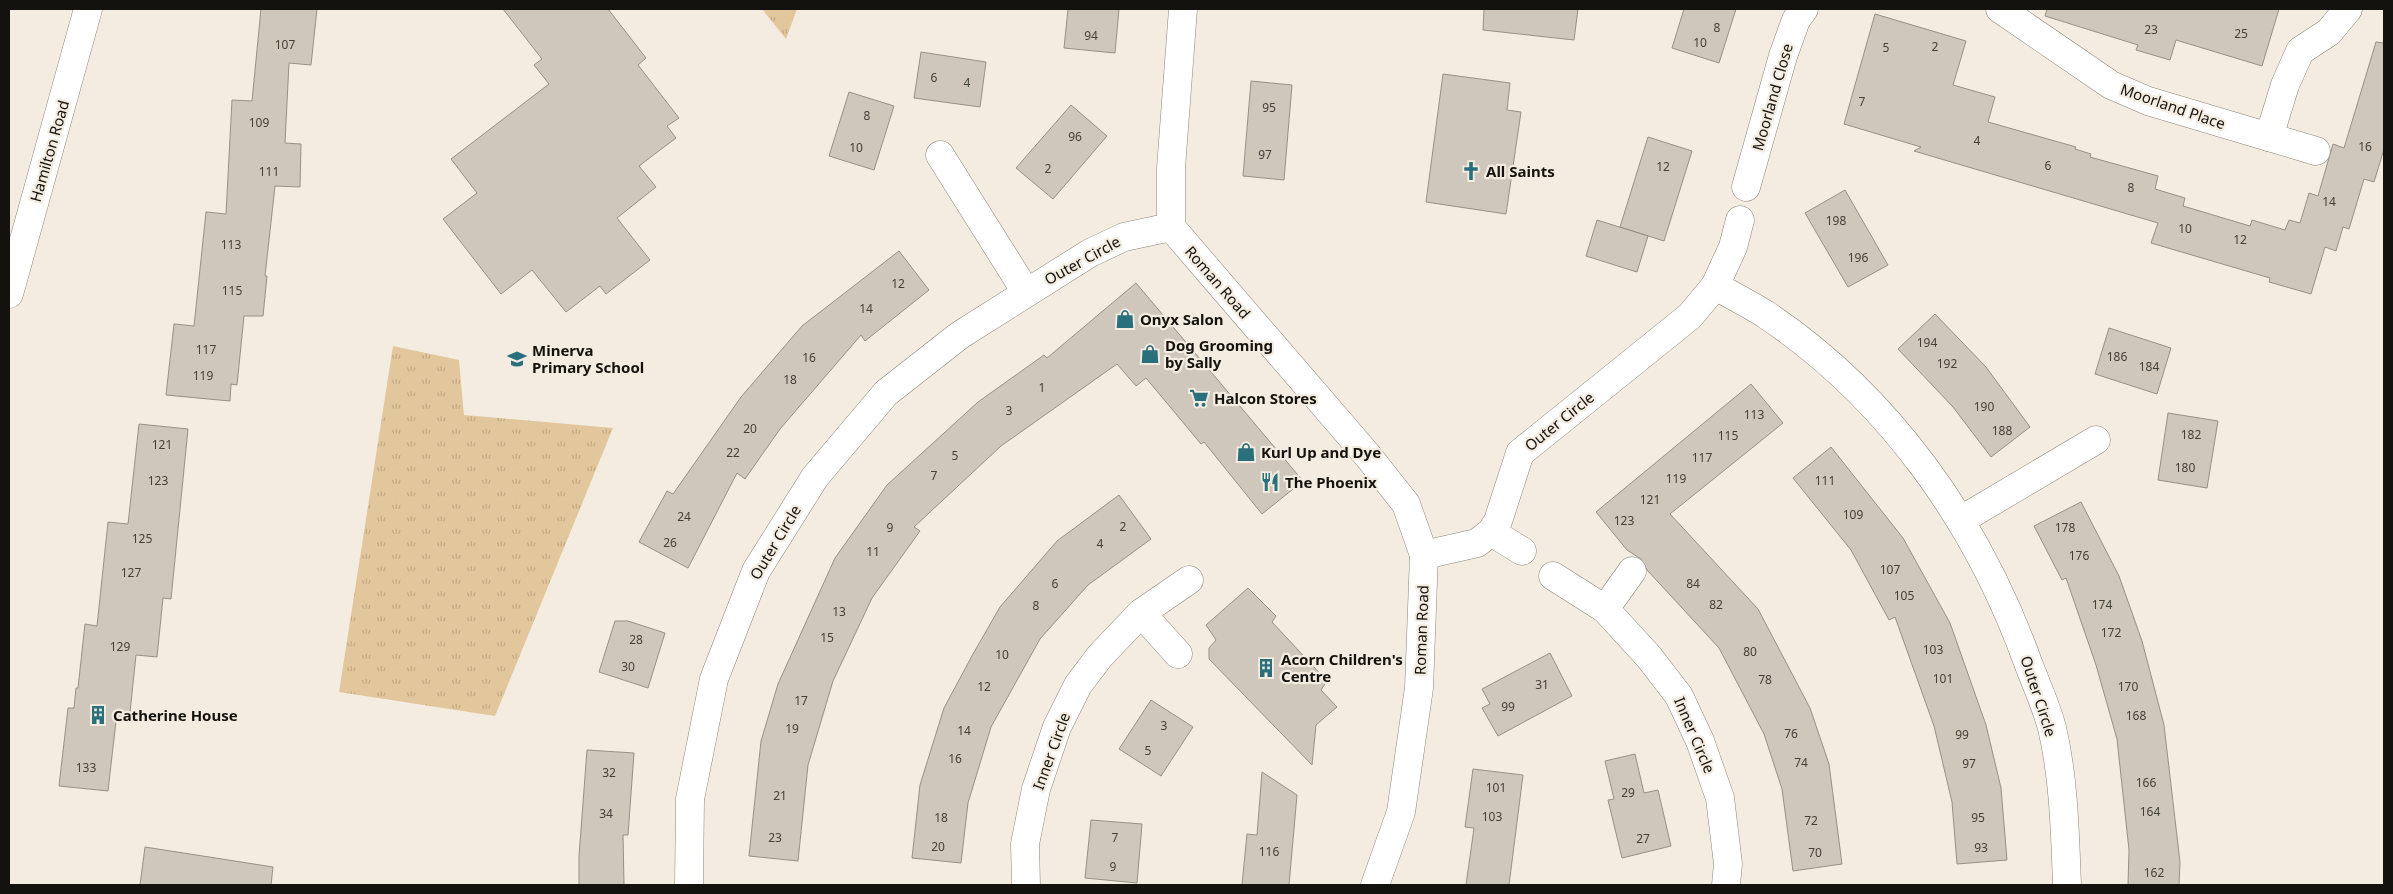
<svg xmlns="http://www.w3.org/2000/svg" width="2393" height="894" viewBox="0 0 2393 894" font-family="'Noto Sans',sans-serif">
<style>
.grass{fill:url(#grass-tufts)}
.building{fill:#cfc7bb;stroke:#979085}
.lines{fill:none;stroke-linecap:round;stroke-linejoin:round}
.street-casing{stroke:#8c857a;stroke-width:29}
.secondary-casing{stroke:#8c857a;stroke-width:29}
.street{stroke:#fff;stroke-width:28}
.secondary{stroke:#fff;stroke-width:28}
.labels{text-anchor:middle;dominant-baseline:central;stroke-width:4.5;stroke-linejoin:round;paint-order:stroke}
.number-label{font-size:12px;fill:#433f39}
.street-label{font-size:15px;fill:#14120e;stroke:#f4ece0}
.poi-label{font-size:15px;font-weight:bold;fill:#14120e;stroke:#f4ece0;text-anchor:start}
</style>
<defs>
<pattern id="grass-tufts" width="24" height="20" patternUnits="userSpaceOnUse" patternTransform="scale(1.25)"><rect width="24" height="20" fill="#e3c79c"/><path d="M3 7l-1-3M5 7V3M7 7l1-3M15 17l-1-3M17 17v-4M19 17l1-3" fill="none" stroke="#c2aa85"/></pattern>
</defs>
<rect width="100%" height="100%" fill="#f4ece0"/>
<!-- grass -->
<g class="grass">
<polygon points="762,9 797,9 786,39"/>
<polygon points="393,346 459,360 464,415 613,428 495,716 339,692"/>
</g>
<!-- building -->
<g class="building">
<polygon points="261,9 317,9 311,65 289,63 285,143 301,144 300,187 275,186 265,276 267,276 263,316 244,316 237,385 231,384 230,401 166,395 174,324 194,326 206,212 226,214 232,100 252,101"/>
<polygon points="503,9 608,9 646,58 638,65 679,118 667,126 676,138 639,166 656,187 617,218 650,260 606,294 600,286 566,312 532,270 501,294 443,219 477,193 451,159 549,84 534,65 542,59"/>
<polygon points="1068,9 1119,9 1115,53 1064,48"/>
<polygon points="1484,9 1578,9 1574,40 1483,30"/>
<polygon points="1684,9 1736,9 1719,63 1672,48"/>
<polygon points="2047,9 2279,9 2262,66 2176,40 2170,60 2136,50 2138,45 2045,16"/>
<polygon points="1875,14 1966,41 1953,85 1995,97 1988,122 2076,147 2075,149 2091,154 2090,157 2158,176 2155,189 2185,198 2183,206 2250,226 2252,220 2285,230 2289,220 2300,223 2309,193 2318,196 2333,144 2344,148 2376,42 2384,43 2384,149 2374,182 2364,179 2349,229 2343,227 2336,251 2325,247 2311,294 2269,282 2270,278 2151,243 2158,223 1914,151 1921,147 1844,124"/>
<polygon points="921,52 986,62 980,107 914,98"/>
<polygon points="1443,74 1510,83 1507,110 1521,112 1506,214 1426,202"/>
<polygon points="1251,81 1292,85 1284,180 1243,176"/>
<polygon points="849,92 894,106 874,170 829,156"/>
<polygon points="1071,105 1107,136 1053,199 1016,168"/>
<polygon points="1648,137 1692,151 1664,241 1620,227"/>
<polygon points="1845,190 1888,265 1848,287 1805,213"/>
<polygon points="1597,220 1648,236 1637,272 1586,256"/>
<polygon points="899,251 929,290 865,341 861,335 780,429 745,479 737,473 688,568 639,542 667,491 673,494 741,397 802,326"/>
<polygon points="1136,283 1303,481 1262,514 1204,442 1201,444 1146,378 1136,386 1117,364 1001,446 914,527 920,531 872,598 833,681 808,765 798,861 749,856 761,741 778,684 835,558 887,485 978,402 1044,355 1047,358"/>
<polygon points="1935,314 1986,367 2030,427 1991,457 1953,407 1898,349"/>
<polygon points="2109,328 2171,348 2157,394 2095,374"/>
<polygon points="1751,384 1783,423 1670,514 1758,609 1810,708 1829,764 1842,864 1793,871 1782,789 1764,734 1719,648 1647,570 1641,559 1627,550 1596,512"/>
<polygon points="2168,413 2218,421 2207,488 2158,480"/>
<polygon points="139,424 188,429 171,599 163,598 157,657 136,655 129,722 116,721 108,791 59,786 68,708 74,708 76,688 78,688 85,624 97,626 108,522 128,524"/>
<polygon points="1831,447 1903,538 1950,623 1986,725 2001,788 2007,860 1957,864 1952,802 1934,726 1895,617 1889,620 1851,550 1793,478"/>
<polygon points="1119,495 1151,539 1088,585 1040,639 991,727 968,803 961,863 912,858 920,785 944,708 973,654 1000,607 1057,541"/>
<polygon points="2081,502 2119,576 2142,641 2164,725 2180,862 2179,885 2128,885 2129,850 2117,739 2096,665 2066,578 2062,580 2034,526"/>
<polygon points="1248,588 1276,616 1272,622 1327,681 1321,690 1337,707 1316,725 1312,765 1209,659 1209,648 1216,640 1206,625"/>
<polygon points="615,621 628,621 665,633 648,688 599,672"/>
<polygon points="1550,653 1572,696 1498,736 1482,708 1490,704 1482,689"/>
<polygon points="1151,700 1193,727 1161,776 1119,749"/>
<polygon points="587,750 634,753 628,835 623,835 624,885 579,885 579,856"/>
<polygon points="1635,754 1644,793 1658,790 1671,846 1622,858 1608,800 1614,799 1605,761"/>
<polygon points="1473,769 1523,775 1509,885 1466,885 1474,828 1465,827"/>
<polygon points="1262,772 1297,795 1289,885 1242,885 1247,834 1257,835"/>
<polygon points="1091,820 1142,824 1137,883 1085,878"/>
<polygon points="145,847 273,867 271,885 140,885"/>
</g>
<g class="lines">
<!-- street casing -->
<g class="street-casing">
<g id="street">
<polyline points="1183,9 1171,168 1171,227 1368,456 1406,504 1424,555 1419,688 1401,812 1375,885"/>
<polyline points="2000,9 2111,85 2148,101 2269,137 2285,85 2300,51 2329,32 2348,9"/>
<polyline points="2269,137 2316,151"/>
<polyline points="940,155 1026,292"/>
<polyline points="1746,187 1783,56 1796,20 1804,9"/>
<path d="M1715 286C1732 295 1749 304 1765 314 1888 396 1977 522 2027 660 2035 682 2046 705 2052 728 2064 779 2065 833 2067 885"/>
<polyline points="1961,520 2096,440"/>
<polyline points="1491,532 1522,551"/>
<polyline points="1424,555 1477,543 1491,532 1498,521 1520,453 1690,316 1715,286 1733,247 1740,220"/>
<polyline points="1553,576 1605,609 1649,657 1679,696 1700,741 1720,798 1728,864 1726,885"/>
<polyline points="1605,609 1632,571"/>
<polyline points="1141,613 1178,654"/>
<polyline points="689,885 690,799 714,679 756,571 815,477 886,393 960,335 1090,253 1124,237 1171,227"/>
<polyline points="1026,885 1025,844 1036,789 1057,727 1078,685 1100,656 1141,613 1189,580"/>
</g>
</g>
<!-- secondary casing -->
<g class="secondary-casing">
<polyline id="secondary" points="9,294 88,9"/>
</g>
<!-- street -->
<use href="#street" class="street"/>
<!-- secondary -->
<use href="#secondary" class="secondary"/>
</g>
<!-- icons -->
<defs>
<g id="church-bare" transform="scale(1.5)"><path d="M-1.2-6h2.4v3.5h3.3v2.4h-3.3V6h-2.4V-.1h-3.3v-2.4h3.3Z" fill="#29707c" stroke="#f4ece0" stroke-width="2.5" paint-order="stroke"/></g>
<g id="shop-bare" transform="scale(1.5)"><path d="M-5-2.5h2.3a2.7 3.5 0 0 1 5.4 0H5L5.5 6h-11ZM-1.5-2.5h3a1.5 2.3 0 0 0-3 0Z" fill="#29707c" stroke="#f4ece0" stroke-width="2.5" paint-order="stroke"/></g>
<g id="school-bare" transform="scale(1.5)"><path d="M0-5L7-2L0 1L-7-2ZM-4 1L0 2.5L4 1V4Q0 6-4 4Z" fill="#29707c" stroke="#f4ece0" stroke-width="2.5" paint-order="stroke"/></g>
<g id="supermarket-bare" transform="scale(1.5)"><path d="M-6-5.5h2.5l.6 2H6L4.5 2H-2.5L-4.4-4H-6ZM-1.5 3.2a1.3 1.3 0 1 0 .1 0ZM3 3.2a1.3 1.3 0 1 0 .1 0Z" fill="#29707c" stroke="#f4ece0" stroke-width="2.5" paint-order="stroke"/></g>
<g id="restaurant-bare" transform="scale(1.5)"><path d="M-5-6h1v4h1v-4h1v4h1v-4h1v5L-1.5 .5V6h-2V.5L-5-1ZM5-6V6H3V1.5H1.5Q1.5-4 5-6Z" fill="#29707c" stroke="#f4ece0" stroke-width="2.5" paint-order="stroke"/></g>
<g id="building-bare" transform="scale(1.5)"><path d="M-4-6H4V6H1V3H-1V6H-4ZM-2.5-4.3h1.7v1.8h-1.7ZM.8-4.3h1.7v1.8H.8ZM-2.5-1h1.7V.8h-1.7ZM.8-1h1.7V.8H.8Z" fill="#29707c" stroke="#f4ece0" stroke-width="2.5" paint-order="stroke"/></g>
</defs>
<g fill-rule="evenodd">
<use href="#church-bare" x="1471" y="171"/>
<use href="#shop-bare" x="1125" y="319"/>
<use href="#shop-bare" x="1150" y="354"/>
<use href="#school-bare" x="517" y="359"/>
<use href="#supermarket-bare" x="1199" y="398"/>
<use href="#shop-bare" x="1246" y="452"/>
<use href="#restaurant-bare" x="1270" y="482"/>
<use href="#building-bare" x="1266" y="668"/>
<use href="#building-bare" x="98" y="715"/>
</g>
<g class="labels">
<!-- number labels -->
<g class="number-label">
<text x="1717" y="27">8</text>
<text x="2151" y="29">23</text>
<text x="2241" y="33">25</text>
<text x="1091" y="35">94</text>
<text x="1700" y="42">10</text>
<text x="285" y="44">107</text>
<text x="1935" y="46">2</text>
<text x="1886" y="47">5</text>
<text x="934" y="77">6</text>
<text x="967" y="82">4</text>
<text x="1862" y="101">7</text>
<text x="1269" y="107">95</text>
<text x="867" y="115">8</text>
<text x="259" y="122">109</text>
<text x="1075" y="136">96</text>
<text x="1977" y="140">4</text>
<text x="2365" y="146">16</text>
<text x="856" y="147">10</text>
<text x="1265" y="154">97</text>
<text x="2048" y="165">6</text>
<text x="1663" y="166">12</text>
<text x="1048" y="168">2</text>
<text x="269" y="171">111</text>
<text x="2131" y="187">8</text>
<text x="2329" y="201">14</text>
<text x="1836" y="220">198</text>
<text x="2185" y="228">10</text>
<text x="2240" y="239">12</text>
<text x="231" y="244">113</text>
<text x="1858" y="257">196</text>
<text x="898" y="283">12</text>
<text x="232" y="290">115</text>
<text x="866" y="308">14</text>
<text x="1927" y="342">194</text>
<text x="206" y="349">117</text>
<text x="2117" y="356">186</text>
<text x="809" y="357">16</text>
<text x="1947" y="363">192</text>
<text x="2149" y="366">184</text>
<text x="203" y="375">119</text>
<text x="790" y="379">18</text>
<text x="1042" y="387">1</text>
<text x="1984" y="406">190</text>
<text x="1009" y="410">3</text>
<text x="1754" y="414">113</text>
<text x="750" y="428">20</text>
<text x="2002" y="430">188</text>
<text x="2191" y="434">182</text>
<text x="1728" y="435">115</text>
<text x="162" y="444">121</text>
<text x="733" y="452">22</text>
<text x="955" y="455">5</text>
<text x="1702" y="457">117</text>
<text x="2185" y="467">180</text>
<text x="934" y="475">7</text>
<text x="1676" y="478">119</text>
<text x="158" y="480">123</text>
<text x="1825" y="480">111</text>
<text x="1650" y="499">121</text>
<text x="1853" y="514">109</text>
<text x="684" y="516">24</text>
<text x="1624" y="520">123</text>
<text x="1123" y="526">2</text>
<text x="890" y="527">9</text>
<text x="2065" y="527">178</text>
<text x="142" y="538">125</text>
<text x="670" y="542">26</text>
<text x="1100" y="543">4</text>
<text x="873" y="551">11</text>
<text x="2079" y="555">176</text>
<text x="1890" y="569">107</text>
<text x="131" y="572">127</text>
<text x="1055" y="583">6</text>
<text x="1693" y="583">84</text>
<text x="1904" y="595">105</text>
<text x="1716" y="604">82</text>
<text x="2102" y="604">174</text>
<text x="1036" y="605">8</text>
<text x="839" y="611">13</text>
<text x="2111" y="632">172</text>
<text x="827" y="637">15</text>
<text x="636" y="639">28</text>
<text x="120" y="646">129</text>
<text x="1933" y="649">103</text>
<text x="1750" y="651">80</text>
<text x="1002" y="654">10</text>
<text x="628" y="666">30</text>
<text x="1943" y="678">101</text>
<text x="1765" y="679">78</text>
<text x="1542" y="684">31</text>
<text x="984" y="686">12</text>
<text x="2128" y="686">170</text>
<text x="801" y="700">17</text>
<text x="1508" y="706">99</text>
<text x="2136" y="715">168</text>
<text x="1164" y="725">3</text>
<text x="792" y="728">19</text>
<text x="964" y="730">14</text>
<text x="1791" y="733">76</text>
<text x="1962" y="734">99</text>
<text x="1148" y="750">5</text>
<text x="955" y="758">16</text>
<text x="1801" y="762">74</text>
<text x="1969" y="763">97</text>
<text x="86" y="767">133</text>
<text x="609" y="772">32</text>
<text x="2146" y="782">166</text>
<text x="1496" y="787">101</text>
<text x="1628" y="792">29</text>
<text x="780" y="795">21</text>
<text x="2150" y="811">164</text>
<text x="606" y="813">34</text>
<text x="1492" y="816">103</text>
<text x="941" y="817">18</text>
<text x="1978" y="817">95</text>
<text x="1811" y="820">72</text>
<text x="775" y="837">23</text>
<text x="1115" y="837">7</text>
<text x="1643" y="838">27</text>
<text x="938" y="846">20</text>
<text x="1981" y="847">93</text>
<text x="1269" y="851">116</text>
<text x="1815" y="852">70</text>
<text x="1113" y="866">9</text>
<text x="2154" y="872">162</text>
</g>
<!-- street labels -->
<g class="street-label">
<text transform="translate(1772 97) rotate(-74)">Moorland Close</text>
<text transform="translate(2173 106) rotate(19)">Moorland Place</text>
<text transform="translate(49 151) rotate(-74)">Hamilton Road</text>
<text transform="translate(1082 260) rotate(-29)">Outer Circle</text>
<text transform="translate(1218 282) rotate(49)">Roman Road</text>
<text transform="translate(1559 421) rotate(-39)">Outer Circle</text>
<text transform="translate(775 542) rotate(-59)">Outer Circle</text>
<text transform="translate(1421 630) rotate(-88)">Roman Road</text>
<text transform="translate(2039 696) rotate(72)">Outer Circle</text>
<text transform="translate(1695 735) rotate(67)">Inner Circle</text>
<text transform="translate(1051 751) rotate(-70)">Inner Circle</text>
</g>
<!-- poi labels -->
<g class="poi-label">
<text x="1486" y="171">All Saints</text>
<text x="1140" y="319">Onyx Salon</text>
<text x="1165" y="345">Dog Grooming<tspan x="1165" dy="17">by Sally</tspan></text>
<text x="532" y="350">Minerva<tspan x="532" dy="17">Primary School</tspan></text>
<text x="1214" y="398">Halcon Stores</text>
<text x="1261" y="452">Kurl Up and Dye</text>
<text x="1285" y="482">The Phoenix</text>
<text x="1281" y="659">Acorn Children's<tspan x="1281" dy="17">Centre</tspan></text>
<text x="113" y="715">Catherine House</text>
</g>
</g>
<!-- border -->
<rect width="2393" height="894" fill="none" stroke="#14120e" stroke-width="20"/>
</svg>
